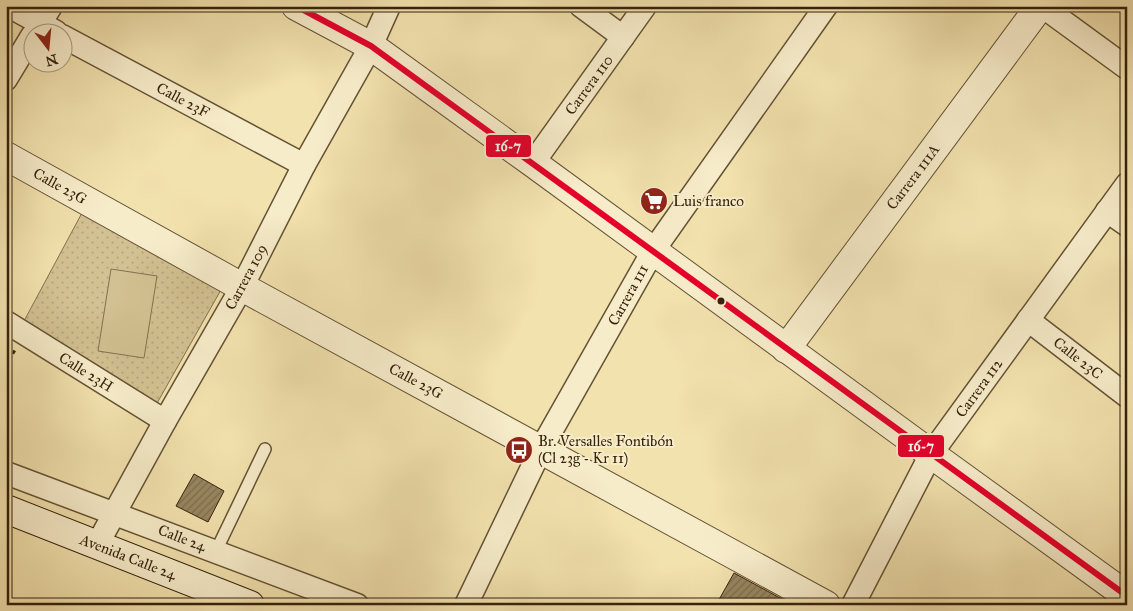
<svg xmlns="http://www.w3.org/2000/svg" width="1133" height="611" viewBox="0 0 1133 611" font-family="'IM FELL Great Primer',serif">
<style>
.park{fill:url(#park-dots);stroke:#84724f}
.pitch{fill:#d2c192;stroke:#84724f}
.building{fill:url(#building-hatch);stroke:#35220c}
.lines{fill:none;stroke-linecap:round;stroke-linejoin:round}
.service-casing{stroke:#645234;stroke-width:14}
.minor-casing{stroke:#645234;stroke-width:25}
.tertiary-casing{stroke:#645234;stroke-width:30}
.secondary-casing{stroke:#35220c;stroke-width:30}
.path{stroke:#35220c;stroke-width:3;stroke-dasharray:4 2.5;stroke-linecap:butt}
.service{stroke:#f7ecca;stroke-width:11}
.minor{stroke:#f7ecca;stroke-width:22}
.tertiary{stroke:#f7ecca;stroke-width:28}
.secondary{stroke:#f7ecca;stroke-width:28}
.bus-1-casing{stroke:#f7ecca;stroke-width:10}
.bus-1{stroke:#e4002b;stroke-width:6}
.bus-dot{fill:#35220c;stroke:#f7ecca;stroke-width:2}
.labels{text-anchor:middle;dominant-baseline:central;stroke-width:4;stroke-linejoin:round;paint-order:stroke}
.street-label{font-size:15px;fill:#35220c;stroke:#f7ecca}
.poi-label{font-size:15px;fill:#35220c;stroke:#f7ecca;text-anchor:start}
.line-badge{stroke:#f7ecca;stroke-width:2}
.badge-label{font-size:14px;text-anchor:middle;font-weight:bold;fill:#fff}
</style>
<defs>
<pattern id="park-dots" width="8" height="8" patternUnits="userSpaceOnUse" patternTransform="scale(1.25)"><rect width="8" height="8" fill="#d2c192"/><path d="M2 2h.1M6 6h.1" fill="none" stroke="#b5a67d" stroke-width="1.8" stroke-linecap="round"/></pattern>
<pattern id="building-hatch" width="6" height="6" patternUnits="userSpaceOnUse" patternTransform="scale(1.25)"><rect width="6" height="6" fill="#978660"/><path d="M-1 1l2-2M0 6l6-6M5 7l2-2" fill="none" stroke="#7c6d4e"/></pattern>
</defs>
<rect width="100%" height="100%" fill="#f2e2ae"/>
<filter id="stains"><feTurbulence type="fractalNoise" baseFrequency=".004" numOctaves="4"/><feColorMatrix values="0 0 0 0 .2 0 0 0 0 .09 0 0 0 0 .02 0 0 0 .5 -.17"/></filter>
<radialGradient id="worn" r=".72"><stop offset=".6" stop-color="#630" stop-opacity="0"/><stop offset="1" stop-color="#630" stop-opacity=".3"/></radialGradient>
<!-- park -->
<polygon class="park" points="83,211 222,288 156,405 24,321"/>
<!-- pitch -->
<polygon class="pitch" points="111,269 157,276 144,358 98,351"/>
<!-- building -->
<g class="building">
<polygon points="194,474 224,491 208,522 176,506"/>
<polygon points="734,573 793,605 716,605"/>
</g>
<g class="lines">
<!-- service casing -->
<g class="service-casing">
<polyline id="service" points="216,551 265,449"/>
</g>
<!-- minor casing -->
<g class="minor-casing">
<g id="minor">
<polyline points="9,6 56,32"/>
<polyline points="581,6 623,37"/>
<polyline points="1042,6 1127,68"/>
<polyline points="35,32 51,6"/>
<polyline points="62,36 304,165"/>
<polyline points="6,79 32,36"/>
<polyline points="533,163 645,6"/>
<polyline points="1107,211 1127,225"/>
<polyline points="1028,320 1127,396"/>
<polyline points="6,322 165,421"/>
<polyline points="6,473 357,605"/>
<polyline points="97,545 165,421 242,287 304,165 371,46 389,6"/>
<polyline points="466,605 541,449 653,251 826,6"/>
<polyline points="853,605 931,454 1127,184"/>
</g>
</g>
<!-- tertiary casing -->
<g class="tertiary-casing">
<g id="tertiary">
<polyline points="296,6 371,46 533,163 931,454 1127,596"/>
<polyline points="6,156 242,287 826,605"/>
<polyline points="786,349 1040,6"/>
</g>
</g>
<!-- secondary casing -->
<g class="secondary-casing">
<polyline id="secondary" points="6,509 250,605"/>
</g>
<!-- path -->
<polyline class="path" points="6,365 15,350"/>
<!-- service -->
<use href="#service" class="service"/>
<!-- minor -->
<use href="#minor" class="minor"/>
<!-- tertiary -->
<use href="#tertiary" class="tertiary"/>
<!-- secondary -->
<use href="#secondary" class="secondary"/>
<!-- bus-1 casing -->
<g class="bus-1-casing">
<polyline id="bus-1" points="296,6 371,46 1127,596"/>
</g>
<!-- bus-1 -->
<use href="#bus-1" class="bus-1"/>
</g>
<!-- icons -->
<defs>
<g id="supermarket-disc" transform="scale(1.4375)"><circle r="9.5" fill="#8f2418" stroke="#f7ecca"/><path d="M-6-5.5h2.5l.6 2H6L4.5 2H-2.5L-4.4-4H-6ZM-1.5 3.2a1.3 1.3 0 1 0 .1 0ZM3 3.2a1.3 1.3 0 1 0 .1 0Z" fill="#fff"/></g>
<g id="bus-disc" transform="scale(1.4375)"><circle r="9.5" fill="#8f2418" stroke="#f7ecca"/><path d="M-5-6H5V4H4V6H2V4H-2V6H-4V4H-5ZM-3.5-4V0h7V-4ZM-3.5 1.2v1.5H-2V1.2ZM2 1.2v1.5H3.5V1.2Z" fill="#fff"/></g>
</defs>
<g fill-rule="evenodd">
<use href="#supermarket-disc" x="654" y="201"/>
<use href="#bus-disc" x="519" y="450"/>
</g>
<!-- markers -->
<circle class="bus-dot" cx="721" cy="301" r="4.5"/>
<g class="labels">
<!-- street labels -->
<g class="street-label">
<text transform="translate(589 85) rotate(-54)">Carrera 110</text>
<text transform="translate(183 100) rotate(28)">Calle 23F</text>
<text transform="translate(913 177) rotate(-53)">Carrera 111A</text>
<text transform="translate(60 186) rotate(29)">Calle 23G</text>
<text transform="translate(246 277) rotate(-62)">Carrera 109</text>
<text transform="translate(628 295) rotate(-61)">Carrera 111</text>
<text transform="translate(1078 358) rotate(38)">Calle 23C</text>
<text transform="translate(86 372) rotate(32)">Calle 23H</text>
<text transform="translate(416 381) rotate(28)">Calle 23G</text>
<text transform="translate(979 388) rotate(-54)">Carrera 112</text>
<text transform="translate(182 538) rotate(21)">Calle 24</text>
<text transform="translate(128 557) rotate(21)">Avenida Calle 24</text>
</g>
<!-- poi labels -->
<g class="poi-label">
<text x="673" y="201">Luis franco</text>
<text x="538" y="441">Br. Versalles Fontibón<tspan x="538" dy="17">(Cl 23g - Kr 11)</tspan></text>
</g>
</g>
<g class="line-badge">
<rect x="485" y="134" width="47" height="24" rx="5" fill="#e4002b"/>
<rect x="897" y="434" width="48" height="24" rx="5" fill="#e4002b"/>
</g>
<g class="badge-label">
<text x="508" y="151">16-7</text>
<text x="921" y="451">16-7</text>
</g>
<!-- margin -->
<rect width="1133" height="611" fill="none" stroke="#f2e2ae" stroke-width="25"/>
<rect x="8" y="8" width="1118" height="596" fill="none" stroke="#35220c" stroke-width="2.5"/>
<rect x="12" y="12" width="1108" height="586" fill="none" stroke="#35220c"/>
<!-- north arrow -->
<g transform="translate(48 48) rotate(164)"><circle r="24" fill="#f7ecca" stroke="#a99b7e"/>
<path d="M0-4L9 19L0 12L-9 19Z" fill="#8f2418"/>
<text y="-8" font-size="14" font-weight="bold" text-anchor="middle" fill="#35220c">N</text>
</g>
<rect width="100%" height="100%" filter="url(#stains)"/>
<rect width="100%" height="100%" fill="url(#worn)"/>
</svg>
